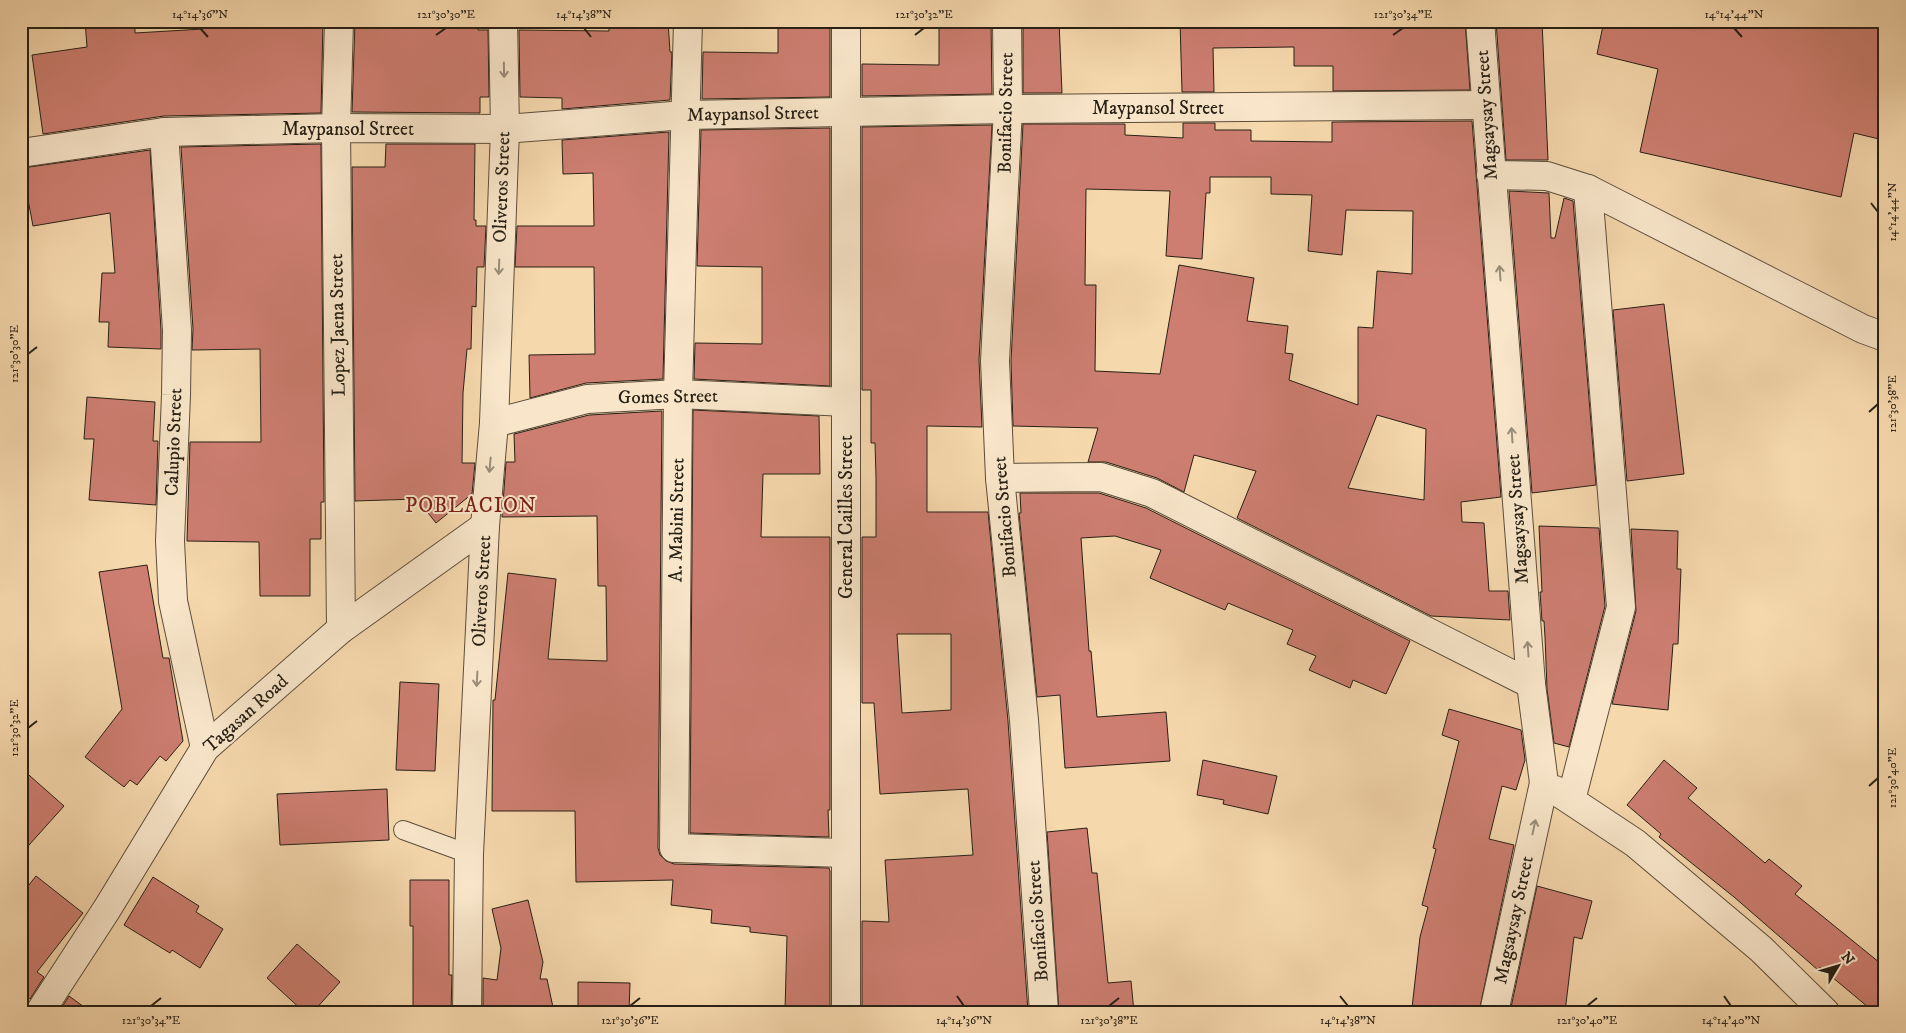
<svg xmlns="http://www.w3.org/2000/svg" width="1906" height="1033" viewBox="0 0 1906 1033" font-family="'IM FELL DW Pica',serif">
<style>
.building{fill:#cd7e71;stroke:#272015;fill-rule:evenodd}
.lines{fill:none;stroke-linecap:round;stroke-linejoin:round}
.service-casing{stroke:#5b4e3b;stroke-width:20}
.minor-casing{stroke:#5b4e3b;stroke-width:30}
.tertiary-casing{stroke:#5b4e3b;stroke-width:30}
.service{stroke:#f9e6ca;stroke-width:18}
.minor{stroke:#f9e6ca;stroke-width:28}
.tertiary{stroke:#f9e6ca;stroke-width:28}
.oneway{stroke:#9a8d79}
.ticks{fill:none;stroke:#272015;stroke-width:2}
.labels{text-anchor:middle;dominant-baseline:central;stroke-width:4;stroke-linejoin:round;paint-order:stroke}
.street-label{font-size:19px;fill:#272015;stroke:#f9e6ca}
.quarter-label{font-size:21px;letter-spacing:1px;fill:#7a1f14;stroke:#f9e6ca}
.neatline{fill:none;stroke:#272015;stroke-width:2}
.ticks-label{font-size:12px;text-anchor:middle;fill:#272015}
</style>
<rect width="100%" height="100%" fill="#f6d8ad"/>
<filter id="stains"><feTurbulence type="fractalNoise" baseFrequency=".004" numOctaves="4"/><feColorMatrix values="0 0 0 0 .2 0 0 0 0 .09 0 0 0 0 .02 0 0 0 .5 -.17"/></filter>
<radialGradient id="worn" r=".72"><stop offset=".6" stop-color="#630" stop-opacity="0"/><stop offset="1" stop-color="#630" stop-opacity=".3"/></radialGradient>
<!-- building -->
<g class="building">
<polygon points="85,21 135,21 135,33 203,29 203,21 323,21 321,113 164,116 43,134 32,55 87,47"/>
<polygon points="355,21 478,21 478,30 488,30 489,97 480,97 480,113 352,112"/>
<polygon points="609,21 668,21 670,52 672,52 670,100 562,109 562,98 520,97 519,30 609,31"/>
<polygon points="778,21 830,21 830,97 702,99 703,52 778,53"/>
<polygon points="939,21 991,21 992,94 862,96 862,64 939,65"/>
<polygon points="1023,21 1059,21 1062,93 1023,93"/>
<polygon points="1180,21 1465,21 1470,90 1333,91 1333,66 1294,66 1294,47 1213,48 1214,92 1182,92"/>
<polygon points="1496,21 1542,21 1548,160 1506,160"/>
<polygon points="1604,21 1885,21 1885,115 1879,139 1854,133 1841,197 1640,152 1658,69 1597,54"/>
<path d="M1472 121 1501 497 1461 502 1462 522 1484 523 1489 591H1508L1510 620 1431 616 1237 518 1256 471 1194 455 1184 492 1157 478 1106 462H1088L1098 428 1013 426 1011 361 1023 124H1125V135L1183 138V123H1215V130H1251V141L1332 142V122ZM1210 177H1271V194L1312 195 1308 251 1342 255 1346 210 1413 211 1412 274 1377 271 1373 328 1358 327V405L1289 380 1293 354 1285 353 1288 326 1247 321 1254 278 1179 265 1160 374 1095 371 1096 285H1085L1086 189 1170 191 1166 256 1202 259 1206 193H1210ZM1377 415 1426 429 1424 500 1348 488Z"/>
<path d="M992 125 979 360 982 427 927 426V512H988L1008 721 1028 1012H862V921L889 922 885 860 973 855 968 789 880 794 874 703H862V537H876V477L875 443H871V390H862V127ZM897 634H951V710L902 713Z"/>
<polygon points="830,128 830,386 694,379 695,343 762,344 762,267 697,266 701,130"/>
<polygon points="669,132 663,379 586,383 530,398 529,355 595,354 594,267 515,267 517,226 594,226 593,173 563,174 562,140"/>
<polygon points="321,144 324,502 321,502 321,539 310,539 310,596 260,596 259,542 187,541 190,442 261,442 260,349 192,350 193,329 181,147"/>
<polygon points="386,144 475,144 474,220 476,220 476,226 486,226 484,267 477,267 476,307 472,306 471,349 467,349 463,393 462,463 475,463 472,494 436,523 417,499 355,501 352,167 385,167"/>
<polygon points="150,150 161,330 161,349 108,347 109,322 99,322 102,273 115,273 110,213 33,226 22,168"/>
<polygon points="1509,191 1549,193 1551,238 1555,238 1564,198 1573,201 1596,485 1532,493"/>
<polygon points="1664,304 1684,474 1627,481 1613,310"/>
<polygon points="87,397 155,402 153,441 158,441 156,505 89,500 94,439 84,439"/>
<polygon points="693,410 819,416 820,474 763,474 761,537 830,537 830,810 828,810 829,837 690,833"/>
<polygon points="662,411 658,848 660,855 666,861 674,864 829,868 830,871 830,1012 785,1011 787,936 750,932 750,927 711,923 712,910 671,905 673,880 576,882 575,811 492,811 493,700 495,700 508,573 556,579 548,659 607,661 606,586 598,586 597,516 502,517 506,462 515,462 514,434 589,415"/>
<polygon points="1020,493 1099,493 1146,508 1410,641 1386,694 1353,680 1350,688 1309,670 1316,656 1287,644 1293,630 1228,603 1225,610 1150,578 1161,550 1115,536 1081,538 1089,651 1091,651 1097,717 1166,712 1170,761 1065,768 1060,695 1037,697 1019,513 1021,513"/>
<polygon points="1539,526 1599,528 1605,606 1569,747 1554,743 1547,689 1545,637 1544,621 1542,621 1540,592 1542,592"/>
<polygon points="1631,529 1678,531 1677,569 1681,569 1678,644 1673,644 1668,710 1612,704 1636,611"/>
<polygon points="147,565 163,658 169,658 183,741 166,761 160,756 137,785 130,780 124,787 85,757 122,709 99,572"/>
<polygon points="400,682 439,684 435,771 396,770"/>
<polygon points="1449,709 1521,730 1525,760 1516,790 1502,786 1489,839 1514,845 1479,1012 1426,1012 1426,1009 1412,1008 1420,937 1428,907 1422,905 1436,849 1433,848 1459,741 1442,735"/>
<polygon points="1203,760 1277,776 1268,814 1223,804 1224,800 1197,795"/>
<polygon points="1664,760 1697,788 1688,798 1765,863 1769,859 1802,886 1795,894 1885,967 1885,1012 1874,1012 1820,967 1818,970 1734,897 1659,837 1661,834 1627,805"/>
<polygon points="21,768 64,806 21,854"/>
<polygon points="387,789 389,840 280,845 277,794"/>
<polygon points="1087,828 1092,873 1097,873 1108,983 1131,981 1134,1012 1059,1012 1047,832"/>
<polygon points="36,876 83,913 37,972 44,977 30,999 21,992 21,895"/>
<polygon points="153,877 199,906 196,912 223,929 200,968 172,950 170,953 124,925"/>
<polygon points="410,880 449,880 449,975 452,975 451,1012 413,1012 413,926 410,926"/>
<polygon points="1537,886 1592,901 1582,939 1574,937 1565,1012 1510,1012"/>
<polygon points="528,900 543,962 540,979 547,979 554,1012 483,1012 483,978 497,980 501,948 492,909"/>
<polygon points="297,944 340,982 313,1012 304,1012 267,978"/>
<polygon points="578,982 630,983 629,1012 578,1012"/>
<polygon points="69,996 91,1012 59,1012"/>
</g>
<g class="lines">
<!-- service casing -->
<g class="service-casing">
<polyline id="service" points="403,830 469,854"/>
</g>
<!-- minor casing -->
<g class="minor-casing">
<g id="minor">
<polyline points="339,21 336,128 341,629"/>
<polyline points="688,21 678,394 674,848 845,853"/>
<polyline points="1007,21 1008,109 995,361 1000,478 1024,720 1044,1012"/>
<polyline points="164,132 177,330 176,395 170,541 173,601 205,748"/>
<polyline points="21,153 164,132 336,128 505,129 685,115 1008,109 1486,105"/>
<polyline points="1491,175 1547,176 1588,189 1863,329 1885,337"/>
<polyline points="494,423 587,399 678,394 846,402"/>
<polyline points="1000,478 1101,477 1152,493 1531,684"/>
<polyline points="1555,790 1635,843 1761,949 1825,1012"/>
<polyline points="1571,800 1621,607 1588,189"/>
<polyline points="40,1012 107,909 205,748 341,629 485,526"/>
<polyline points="467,1012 469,854 485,526 494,423 505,129 503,21"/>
</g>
</g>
<!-- tertiary casing -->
<g class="tertiary-casing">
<g id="tertiary">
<polyline points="1480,21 1531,684 1544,783 1494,1012"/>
<polyline points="846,1012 846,21"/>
</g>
</g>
<!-- service -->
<use href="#service" class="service"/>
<!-- minor -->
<use href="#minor" class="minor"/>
<!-- tertiary -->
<use href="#tertiary" class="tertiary"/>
</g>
<!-- one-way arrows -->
<defs><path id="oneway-shaft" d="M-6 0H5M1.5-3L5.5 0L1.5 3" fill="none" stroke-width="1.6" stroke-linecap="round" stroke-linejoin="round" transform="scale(1.25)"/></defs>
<g class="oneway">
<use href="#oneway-shaft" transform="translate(504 70) rotate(89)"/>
<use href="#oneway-shaft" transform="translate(499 267) rotate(92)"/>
<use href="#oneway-shaft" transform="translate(1500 273) rotate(-94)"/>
<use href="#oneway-shaft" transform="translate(1512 435) rotate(-94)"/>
<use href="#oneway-shaft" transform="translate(490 465) rotate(95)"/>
<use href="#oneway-shaft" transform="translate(1528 649) rotate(-94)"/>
<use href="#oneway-shaft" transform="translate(477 679) rotate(93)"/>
<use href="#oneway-shaft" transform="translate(1534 827) rotate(-78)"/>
</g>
<!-- ticks -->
<path class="ticks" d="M200 28 208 37M584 28 591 37M1734 28 1742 37M436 35 446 28M915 35 924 28M1393 35 1403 28M1871 203 1878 212M28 354 37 347M1869 412 1878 404M28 728 37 721M1869 786 1878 778M957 996 964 1006M1340 996 1348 1006M1724 996 1731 1006M151 1006 161 998M630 1006 640 998M1109 1006 1119 998M1587 1006 1597 998"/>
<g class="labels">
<!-- street labels -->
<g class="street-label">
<text x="1158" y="108">Maypansol Street</text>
<text transform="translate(1006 113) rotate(-89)">Bonifacio Street</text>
<text transform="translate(753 114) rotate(-1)">Maypansol Street</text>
<text transform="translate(1487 115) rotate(-94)">Magsaysay Street</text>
<text x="348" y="129">Maypansol Street</text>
<text transform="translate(502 187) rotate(-88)">Oliveros Street</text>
<text transform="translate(338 325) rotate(-91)">Lopez Jaena Street</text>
<text transform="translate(668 397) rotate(-1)">Gomes Street</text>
<text transform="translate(174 442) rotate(-88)">Calupio Street</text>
<text transform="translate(846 517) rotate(-90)">General Cailles Street</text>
<text transform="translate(1005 517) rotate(-95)">Bonifacio Street</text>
<text transform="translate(1518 519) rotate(-94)">Magsaysay Street</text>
<text transform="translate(677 520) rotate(-89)">A. Mabini Street</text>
<text transform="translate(482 591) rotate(-87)">Oliveros Street</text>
<text transform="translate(246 714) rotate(-42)">Tagasan Road</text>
<text transform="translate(1514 920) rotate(-78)">Magsaysay Street</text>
<text transform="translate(1038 921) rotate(-94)">Bonifacio Street</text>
</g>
<!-- quarter labels -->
<g class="quarter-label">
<text x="471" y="506">POBLACION</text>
</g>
</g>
<!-- margin -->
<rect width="1906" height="1033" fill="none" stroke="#f6d8ad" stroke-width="55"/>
<!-- north arrow -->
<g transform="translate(1838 966) rotate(52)" stroke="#f9e6ca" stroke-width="4" paint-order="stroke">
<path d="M0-4L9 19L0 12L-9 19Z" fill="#272015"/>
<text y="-8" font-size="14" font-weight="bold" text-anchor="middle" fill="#272015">N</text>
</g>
<rect x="28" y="28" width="1850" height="978" class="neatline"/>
<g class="ticks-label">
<text x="200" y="18">14°14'36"N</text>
<text x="446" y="18">121°30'30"E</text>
<text x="584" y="18">14°14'38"N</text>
<text x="924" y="18">121°30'32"E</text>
<text x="1403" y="18">121°30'34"E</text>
<text x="1734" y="18">14°14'44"N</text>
<text transform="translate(1892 212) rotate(-90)" y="4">14°14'44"N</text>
<text transform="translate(14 354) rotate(-90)" y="4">121°30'30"E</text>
<text transform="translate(1892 404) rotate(-90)" y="4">121°30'38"E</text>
<text transform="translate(14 728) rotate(-90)" y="4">121°30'32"E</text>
<text transform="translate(1892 778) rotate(-90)" y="4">121°30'40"E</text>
<text x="151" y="1024">121°30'34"E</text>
<text x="630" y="1024">121°30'36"E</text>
<text x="964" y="1024">14°14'36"N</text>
<text x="1109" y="1024">121°30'38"E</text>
<text x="1348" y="1024">14°14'38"N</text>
<text x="1587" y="1024">121°30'40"E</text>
<text x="1731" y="1024">14°14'40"N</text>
</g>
<rect width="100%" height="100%" filter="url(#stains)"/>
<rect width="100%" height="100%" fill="url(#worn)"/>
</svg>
